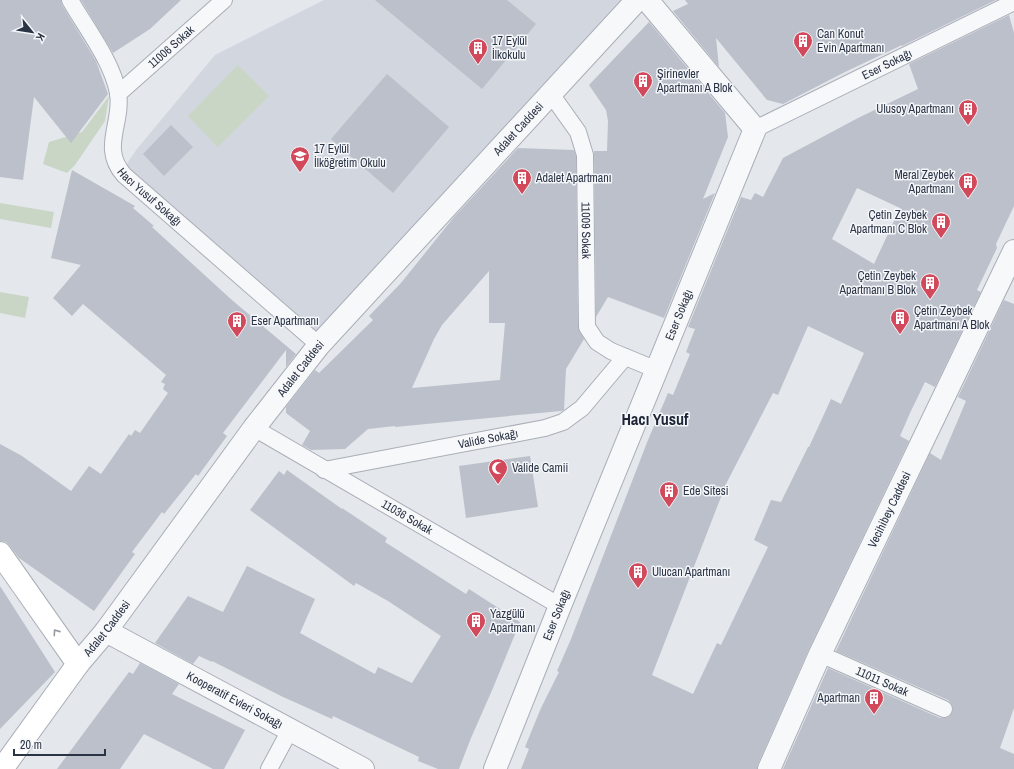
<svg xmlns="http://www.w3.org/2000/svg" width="1014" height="769" viewBox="0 0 1014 769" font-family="'Archivo Narrow',sans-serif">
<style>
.built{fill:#d2d6de}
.green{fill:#c9d6c5}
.building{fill:#bbc0ca;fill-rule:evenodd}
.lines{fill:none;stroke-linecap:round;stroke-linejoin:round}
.service-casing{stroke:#a9aeb7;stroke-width:18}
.minor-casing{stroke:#a9aeb7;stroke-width:24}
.tertiary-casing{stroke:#a9aeb7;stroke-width:24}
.secondary-casing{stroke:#a9aeb7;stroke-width:24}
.service{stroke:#f7f8fa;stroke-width:16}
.minor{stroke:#f7f8fa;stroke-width:22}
.tertiary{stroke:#f7f8fa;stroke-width:22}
.secondary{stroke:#fff;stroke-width:22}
.oneway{stroke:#959aa2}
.labels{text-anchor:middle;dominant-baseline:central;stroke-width:3;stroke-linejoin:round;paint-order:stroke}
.poi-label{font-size:12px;fill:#2b3445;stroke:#f4f6f9;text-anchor:start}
.street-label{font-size:12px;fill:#2b3445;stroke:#f4f6f9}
.district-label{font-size:16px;font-weight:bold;fill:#1d2536;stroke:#f4f6f9}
</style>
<rect width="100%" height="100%" fill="#e4e7ec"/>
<!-- built -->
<polygon class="built" points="324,0 637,0 319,345 121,172 137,149 215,55"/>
<!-- green -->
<g class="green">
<polygon points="238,65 269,96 218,147 188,116"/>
<polygon points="109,96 105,121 75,165 67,173 43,164 49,142 82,132"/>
<polygon points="0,203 54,212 51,228 0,219"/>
<polygon points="0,292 29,297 25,318 0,313"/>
</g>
<!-- building -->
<g class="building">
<polygon points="0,0 61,0 62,5 96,61 108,94 71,143 34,97 23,180 0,177"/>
<polygon points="81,0 181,0 150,29 113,53"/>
<polygon points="375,0 507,0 536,24 482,89"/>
<polygon points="685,0 996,0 902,46 902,45 845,72 783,104 767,100 716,38 719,67 673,11 688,4"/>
<path d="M1009 15 1014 33V206L996 244 997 248 977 290 981 292 935 387 925 382 910 413 900 436 909 441 809 649 758 764 757 769H521L529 749 525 747 541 708 559 672 557 671 571 639 648 440 668 393 673 395 690 354 686 352 695 329 688 327 741 197 751 200 755 193 763 197 783 158 858 118 918 89 909 64ZM857 188 900 208 874 264 832 239ZM808 326 864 353 841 404 831 399 809 447H808L781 502 771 500 754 540 768 547 721 645 717 643 693 694 652 675 726 484 773 393 778 395Z"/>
<polygon points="649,22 725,113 728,137 703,199 715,193 664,318 608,297 596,317 594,151 607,151 608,121 606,110 589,85"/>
<polygon points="387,74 449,127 393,193 331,139"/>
<polygon points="171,125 193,147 164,176 143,154"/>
<path d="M518 148 574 150 576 156 578 327 584 339 566 369 564 410 561 411 395 427V426L368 429 345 449 311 450 302 445 310 431 286 413V407L315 370 319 373 373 320 369 316 401 283 454 217ZM489 271V323H505L500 380 412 388 434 339 442 325Z"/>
<polygon points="72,170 135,206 133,208 154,226 152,227 233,301 296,354 286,367 286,350 223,433 227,436 198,476 196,474 164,514 162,512 132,552 135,554 94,611 19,558 10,546 6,542 0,541 0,444 22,456 71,491 89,466 101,474 129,434 131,436 135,430 140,433 168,393 163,389 165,384 161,382 166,375 83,304 72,316 53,298 81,265 51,258"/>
<polygon points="1004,300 1014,304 1014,708 1000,748 1014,754 1014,769 783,769 828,668 940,718 945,718 949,717 952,713 953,708 951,703 948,700 836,651 930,453 941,460 966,401 958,397"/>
<polygon points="530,456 538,507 466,518 459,466"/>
<polygon points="287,470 342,509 342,508 387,538 385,542 466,594 469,589 520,622 493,688 471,738 459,769 438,769 418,761 419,757 333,716 332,719 281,696 212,661 212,662 199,656 193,664 155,643 188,596 223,612 247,566 315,599 300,633 375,674 378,667 412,683 441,636 388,601 356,583 354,586 250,510 279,471 284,475"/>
<polygon points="0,586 55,672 0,729"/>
<polygon points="140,663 179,684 172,694 245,730 224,769 213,769 144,734 120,769 57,769 129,672 133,674"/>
</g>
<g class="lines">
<!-- service casing -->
<g class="service-casing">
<g id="service">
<path id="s1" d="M70 0C86 28 112 61 118 93 123 123 100 148 124 175L319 345"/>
<path id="s2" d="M118 94 224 0"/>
<path id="s3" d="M551 94 578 132 585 155 587 327 597 342 611 351 657 370"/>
<path id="s4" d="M755 129 1014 2"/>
<path id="s5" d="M254 428 560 606"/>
<path id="s6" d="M324 470 545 428 563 422 582 408 625 357"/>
<path id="s7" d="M820 654 944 709"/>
<polyline points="269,769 290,730"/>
</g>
</g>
<!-- minor casing -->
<g class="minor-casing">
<g id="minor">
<path id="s8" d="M106 631 363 769"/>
<path id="s9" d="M78 664 106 631 254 428 319 345 637 0"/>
<path id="s10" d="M495 769 560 606 755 129 647 0"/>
</g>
</g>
<!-- tertiary casing -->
<g class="tertiary-casing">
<g id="tertiary">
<path id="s11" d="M769 769 820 654 1014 251"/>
</g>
</g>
<!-- secondary casing -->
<g class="secondary-casing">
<polyline id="secondary" points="0,553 78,664 2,769"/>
</g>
<!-- service -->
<use href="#service" class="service"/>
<!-- minor -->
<use href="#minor" class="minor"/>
<!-- tertiary -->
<use href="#tertiary" class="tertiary"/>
<!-- secondary -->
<use href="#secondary" class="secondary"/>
</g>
<!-- one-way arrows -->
<defs><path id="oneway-chevron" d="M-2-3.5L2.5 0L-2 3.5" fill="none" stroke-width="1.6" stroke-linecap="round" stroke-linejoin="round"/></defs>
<use class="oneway" href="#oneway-chevron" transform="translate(56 632) rotate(-125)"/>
<!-- icons -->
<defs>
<g id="building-pin" transform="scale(1)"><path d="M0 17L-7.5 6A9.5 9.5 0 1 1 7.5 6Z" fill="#d1495b" stroke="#f4f6f9"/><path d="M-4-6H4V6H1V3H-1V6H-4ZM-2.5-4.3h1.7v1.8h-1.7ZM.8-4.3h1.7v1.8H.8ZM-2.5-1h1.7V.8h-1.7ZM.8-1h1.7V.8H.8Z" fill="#fff"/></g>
<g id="school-pin" transform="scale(1)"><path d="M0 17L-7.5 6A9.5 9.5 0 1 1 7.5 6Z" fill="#d1495b" stroke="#f4f6f9"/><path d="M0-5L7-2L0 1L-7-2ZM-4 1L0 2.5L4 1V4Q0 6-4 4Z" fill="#fff"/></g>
<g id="mosque-pin" transform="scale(1)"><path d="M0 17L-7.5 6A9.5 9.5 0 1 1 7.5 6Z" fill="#d1495b" stroke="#f4f6f9"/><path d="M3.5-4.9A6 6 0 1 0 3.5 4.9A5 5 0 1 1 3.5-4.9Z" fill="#fff"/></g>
</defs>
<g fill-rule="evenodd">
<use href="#building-pin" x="803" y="41"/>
<use href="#building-pin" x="478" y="48"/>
<use href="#building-pin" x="643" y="81"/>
<use href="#building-pin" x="968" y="109"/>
<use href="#school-pin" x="300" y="156"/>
<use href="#building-pin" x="522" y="178"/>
<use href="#building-pin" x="968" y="182"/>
<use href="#building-pin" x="941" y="222"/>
<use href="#building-pin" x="930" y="283"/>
<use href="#building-pin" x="900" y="318"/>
<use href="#building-pin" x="237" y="321"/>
<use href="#mosque-pin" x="498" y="468"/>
<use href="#building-pin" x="669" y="491"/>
<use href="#building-pin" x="638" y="572"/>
<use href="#building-pin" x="476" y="621"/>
<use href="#building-pin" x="874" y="698"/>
</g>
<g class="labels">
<!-- poi labels -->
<g class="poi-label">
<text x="817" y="34">Can Konut<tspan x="817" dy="14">Evin Apartmanı</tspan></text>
<text x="492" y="41">17 Eylül<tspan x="492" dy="14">İlkokulu</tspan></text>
<text x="657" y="74">Şirinevler<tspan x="657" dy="14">Apartmanı A Blok</tspan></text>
<text x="954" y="109" text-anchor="end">Ulusoy Apartmanı</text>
<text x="314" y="149">17 Eylül<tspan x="314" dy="14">İlköğretim Okulu</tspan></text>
<text x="954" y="175" text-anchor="end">Meral Zeybek<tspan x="954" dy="14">Apartmanı</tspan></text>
<text x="536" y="178">Adalet Apartmanı</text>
<text x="927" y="215" text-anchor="end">Çetin Zeybek<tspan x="927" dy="14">Apartmanı C Blok</tspan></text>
<text x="916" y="276" text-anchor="end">Çetin Zeybek<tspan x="916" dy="14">Apartmanı B Blok</tspan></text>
<text x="914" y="311">Çetin Zeybek<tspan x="914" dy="14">Apartmanı A Blok</tspan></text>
<text x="251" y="321">Eser Apartmanı</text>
<text x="512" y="468">Valide Camii</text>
<text x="683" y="491">Ede Sitesi</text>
<text x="652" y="572">Ulucan Apartmanı</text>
<text x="490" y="614">Yazgülü<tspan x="490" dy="14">Apartmanı</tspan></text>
<text x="860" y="698" text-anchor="end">Apartman</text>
</g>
<!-- street labels -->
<g class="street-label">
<text stroke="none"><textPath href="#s2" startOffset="71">11006 Sokak</textPath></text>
<text stroke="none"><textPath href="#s4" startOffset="147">Eser Sokağı</textPath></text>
<text stroke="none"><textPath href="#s9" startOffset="694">Adalet Caddesi</textPath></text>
<text stroke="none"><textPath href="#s1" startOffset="224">Hacı Yusuf Sokağı</textPath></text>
<text stroke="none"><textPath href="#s3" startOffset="146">11009 Sokak</textPath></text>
<text stroke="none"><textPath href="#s10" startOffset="490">Eser Sokağı</textPath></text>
<text stroke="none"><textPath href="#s9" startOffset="370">Adalet Caddesi</textPath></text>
<text stroke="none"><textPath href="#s6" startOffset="167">Valide Sokağı</textPath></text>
<text stroke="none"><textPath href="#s11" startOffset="286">Vecihibey Caddesi</textPath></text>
<text stroke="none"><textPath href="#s5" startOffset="177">11036 Sokak</textPath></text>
<text stroke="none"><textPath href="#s10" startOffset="166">Eser Sokağı</textPath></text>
<text stroke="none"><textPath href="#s9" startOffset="46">Adalet Caddesi</textPath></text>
<text stroke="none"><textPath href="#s7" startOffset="68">11011 Sokak</textPath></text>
<text stroke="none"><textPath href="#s8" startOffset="146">Kooperatif Evleri Sokağı</textPath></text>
</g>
<!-- district labels -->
<g class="district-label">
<text x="655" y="419">Hacı Yusuf</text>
</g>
</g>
<!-- north arrow -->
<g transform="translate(32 32) rotate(120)" stroke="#f4f6f9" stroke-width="3" paint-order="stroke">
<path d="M0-3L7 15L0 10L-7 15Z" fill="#2b3445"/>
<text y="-6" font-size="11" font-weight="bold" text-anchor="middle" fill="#2b3445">K</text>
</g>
<!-- scale -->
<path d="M14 749v6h91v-6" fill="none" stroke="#2b3445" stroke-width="2"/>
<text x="20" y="749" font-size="12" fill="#2b3445" stroke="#f4f6f9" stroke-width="3" paint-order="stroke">20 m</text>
</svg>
